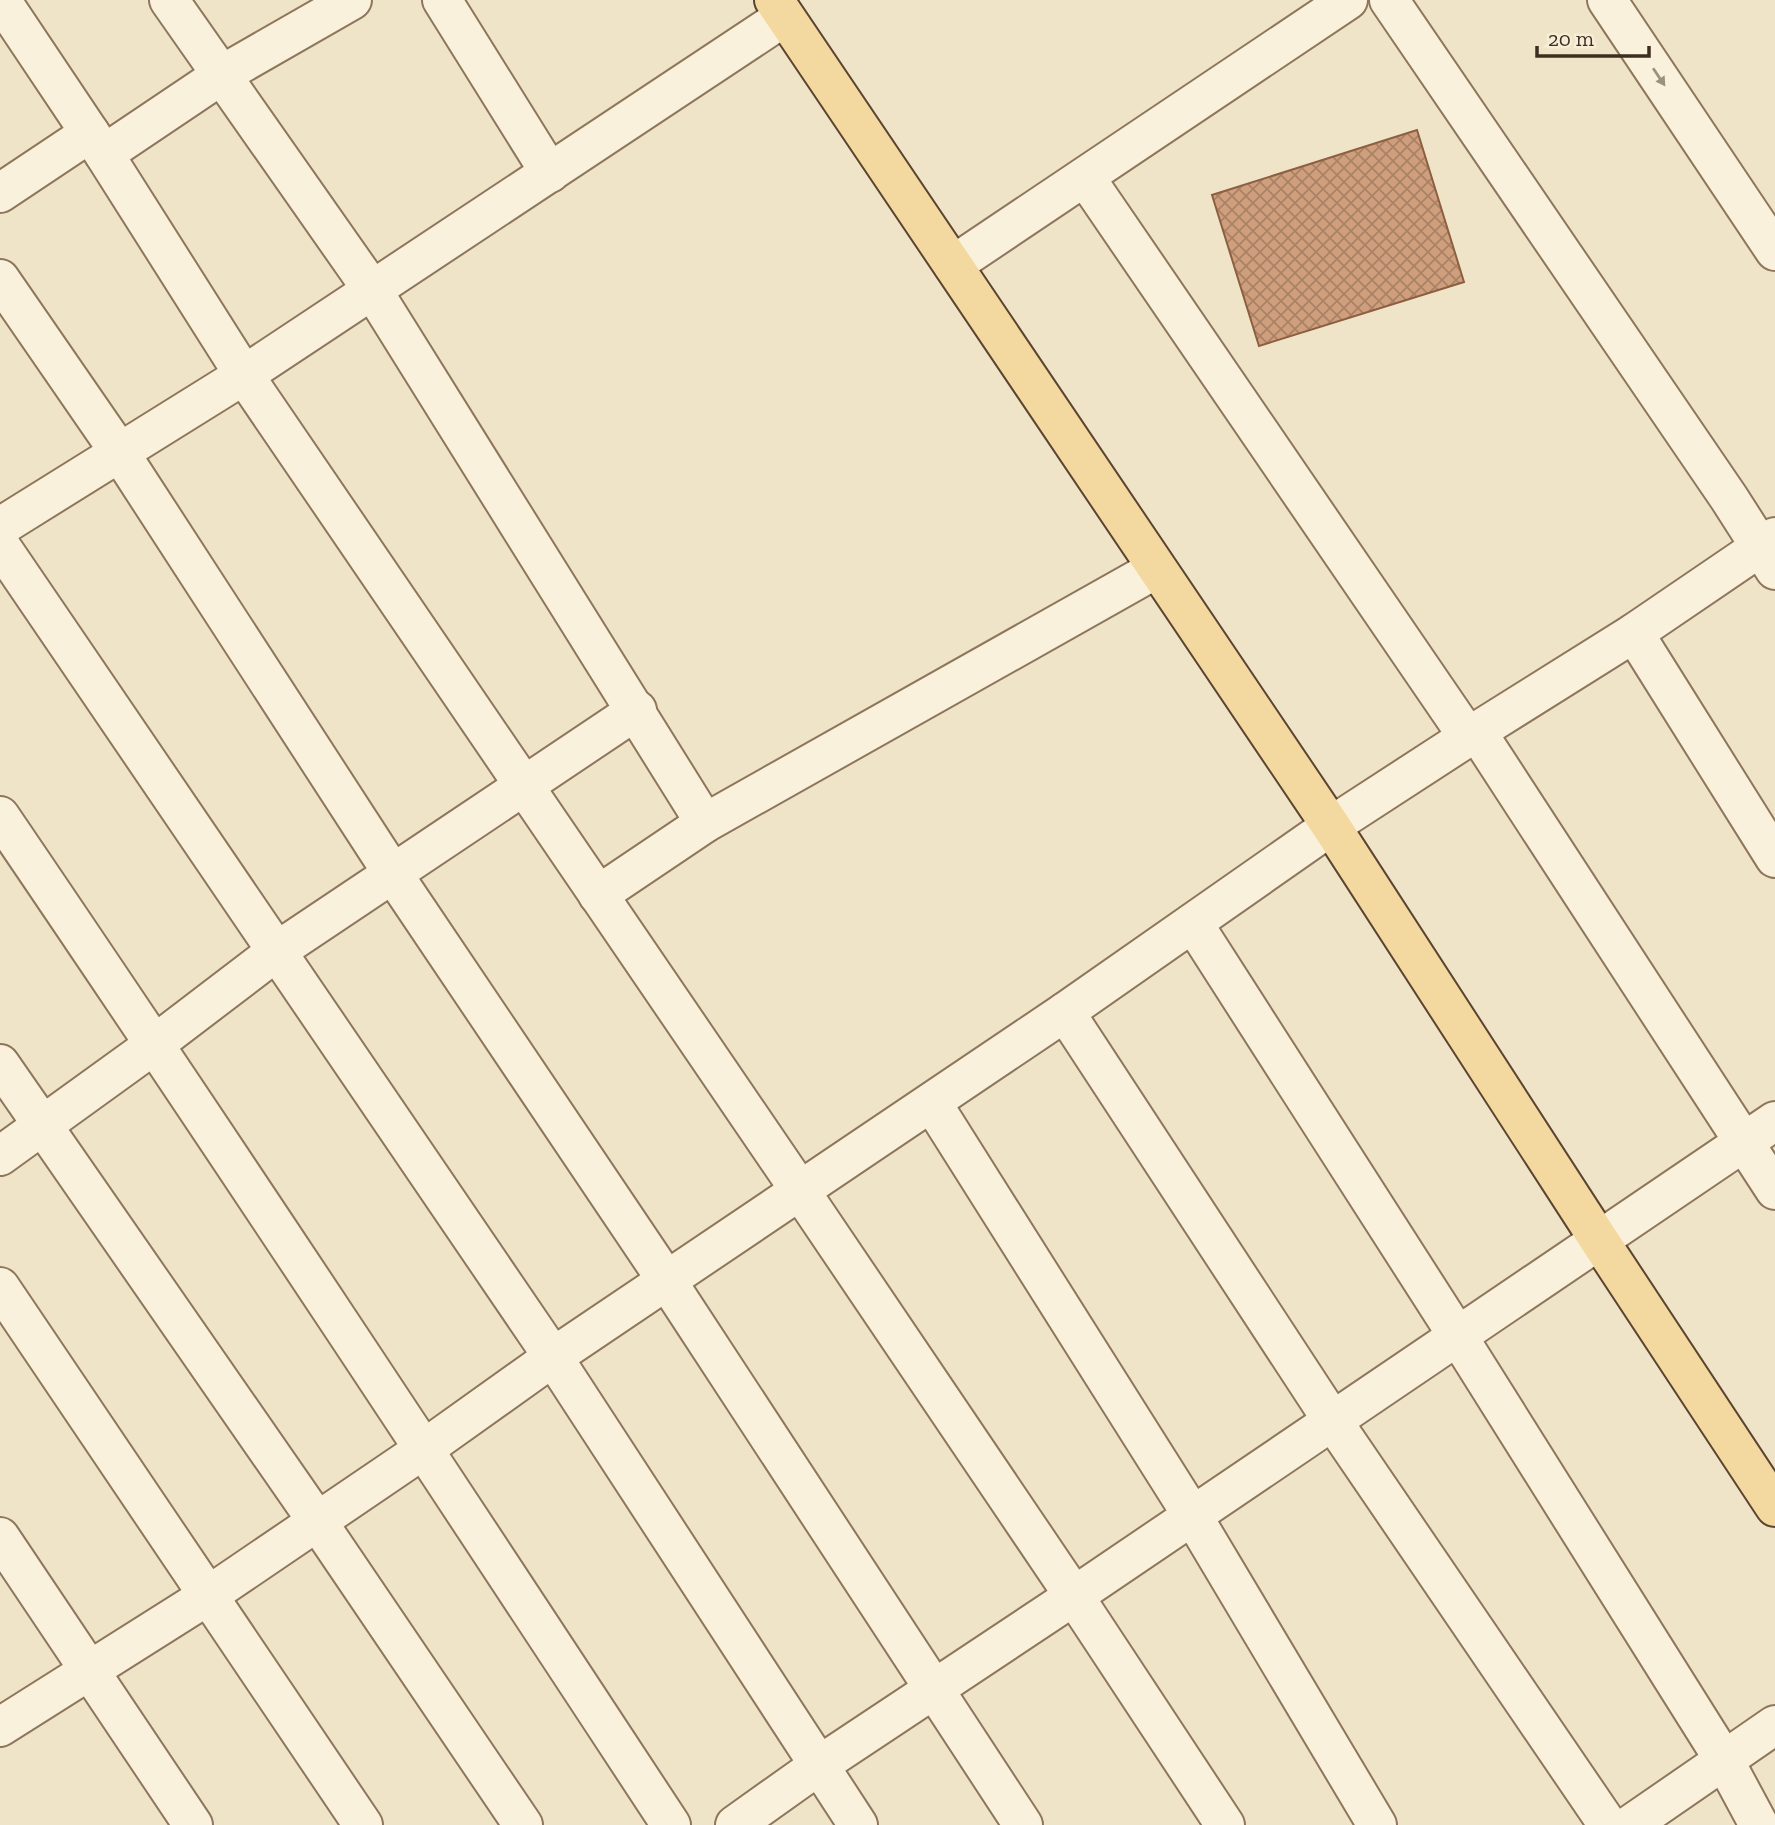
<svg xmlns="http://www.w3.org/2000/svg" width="1775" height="1825" viewBox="0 0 1775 1825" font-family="'Zilla Slab',serif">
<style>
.building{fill:url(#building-cross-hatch);stroke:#8d5f41;stroke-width:2}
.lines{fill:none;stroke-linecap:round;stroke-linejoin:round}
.minor-casing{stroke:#8d765c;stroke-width:42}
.major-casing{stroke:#5b4430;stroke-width:42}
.minor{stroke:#faf1dc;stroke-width:38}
.major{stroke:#f3d9a0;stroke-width:38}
.oneway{fill:#9c907e}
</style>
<defs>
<pattern id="building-cross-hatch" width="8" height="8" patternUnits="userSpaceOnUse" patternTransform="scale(1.75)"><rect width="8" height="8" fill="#cf9f7d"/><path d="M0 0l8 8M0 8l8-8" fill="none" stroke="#a98266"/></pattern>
</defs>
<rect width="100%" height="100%" fill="#f0e4c8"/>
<!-- building -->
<polygon class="building" points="1417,130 1464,282 1259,346 1212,195"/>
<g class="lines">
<!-- minor casing -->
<g class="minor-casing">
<g id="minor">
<polyline points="1,0 104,154 244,375 801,1192 1074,1596 1225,1825"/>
<polyline points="169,0 373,291 705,823"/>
<polyline points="442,0 550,173"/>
<polyline points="1389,0 1729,498 1775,570"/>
<polyline points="1607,0 1775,251"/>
<polyline points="104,154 223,74 352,0"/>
<polyline points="1085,177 1468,737"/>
<polyline points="0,193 90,133"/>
<polyline points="953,265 1348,0"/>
<polyline points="0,279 120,453 393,874 667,1281 1023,1825"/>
<polyline points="0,527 244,375 784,17"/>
<polyline points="0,545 553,1357 858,1825"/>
<polyline points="1634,633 1775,858"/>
<polyline points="1477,732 1775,1190"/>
<path d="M0 816C227 1150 449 1487 671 1825"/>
<polyline points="598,895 705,823 1156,569"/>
<polyline points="1193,923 1457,1335 1724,1760 1759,1825"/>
<polyline points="1065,1012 1332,1420 1608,1825"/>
<polyline points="0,1064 317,1521 523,1825"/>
<polyline points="932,1103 1192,1515 1377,1825"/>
<polyline points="0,1156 155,1044 277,951 637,710"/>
<polyline points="0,1287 363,1825"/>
<polyline points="0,1537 193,1825"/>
<polyline points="0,1727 209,1595 424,1449 553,1357 1065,1012 1331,826 1468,737 1634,633 1775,537"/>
<polyline points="735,1825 818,1766 1074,1596 1775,1121"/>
<polyline points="1630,1825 1775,1725"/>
</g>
</g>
<!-- major casing -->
<g class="major-casing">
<polyline id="major" points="774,0 1331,826 1599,1240 1775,1507"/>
</g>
<!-- minor -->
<use href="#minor" class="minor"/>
<!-- major -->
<use href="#major" class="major"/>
</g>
<!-- one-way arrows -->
<defs><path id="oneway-solid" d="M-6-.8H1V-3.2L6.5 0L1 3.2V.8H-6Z" transform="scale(1.75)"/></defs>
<use class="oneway" href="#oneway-solid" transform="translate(1659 77) rotate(56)"/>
<!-- scale -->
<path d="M1537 46v10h112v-10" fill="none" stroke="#3d2e20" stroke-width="3.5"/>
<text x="1548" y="46" font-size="21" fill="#3d2e20" stroke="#f7eed8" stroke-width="5" paint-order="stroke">20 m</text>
</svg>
